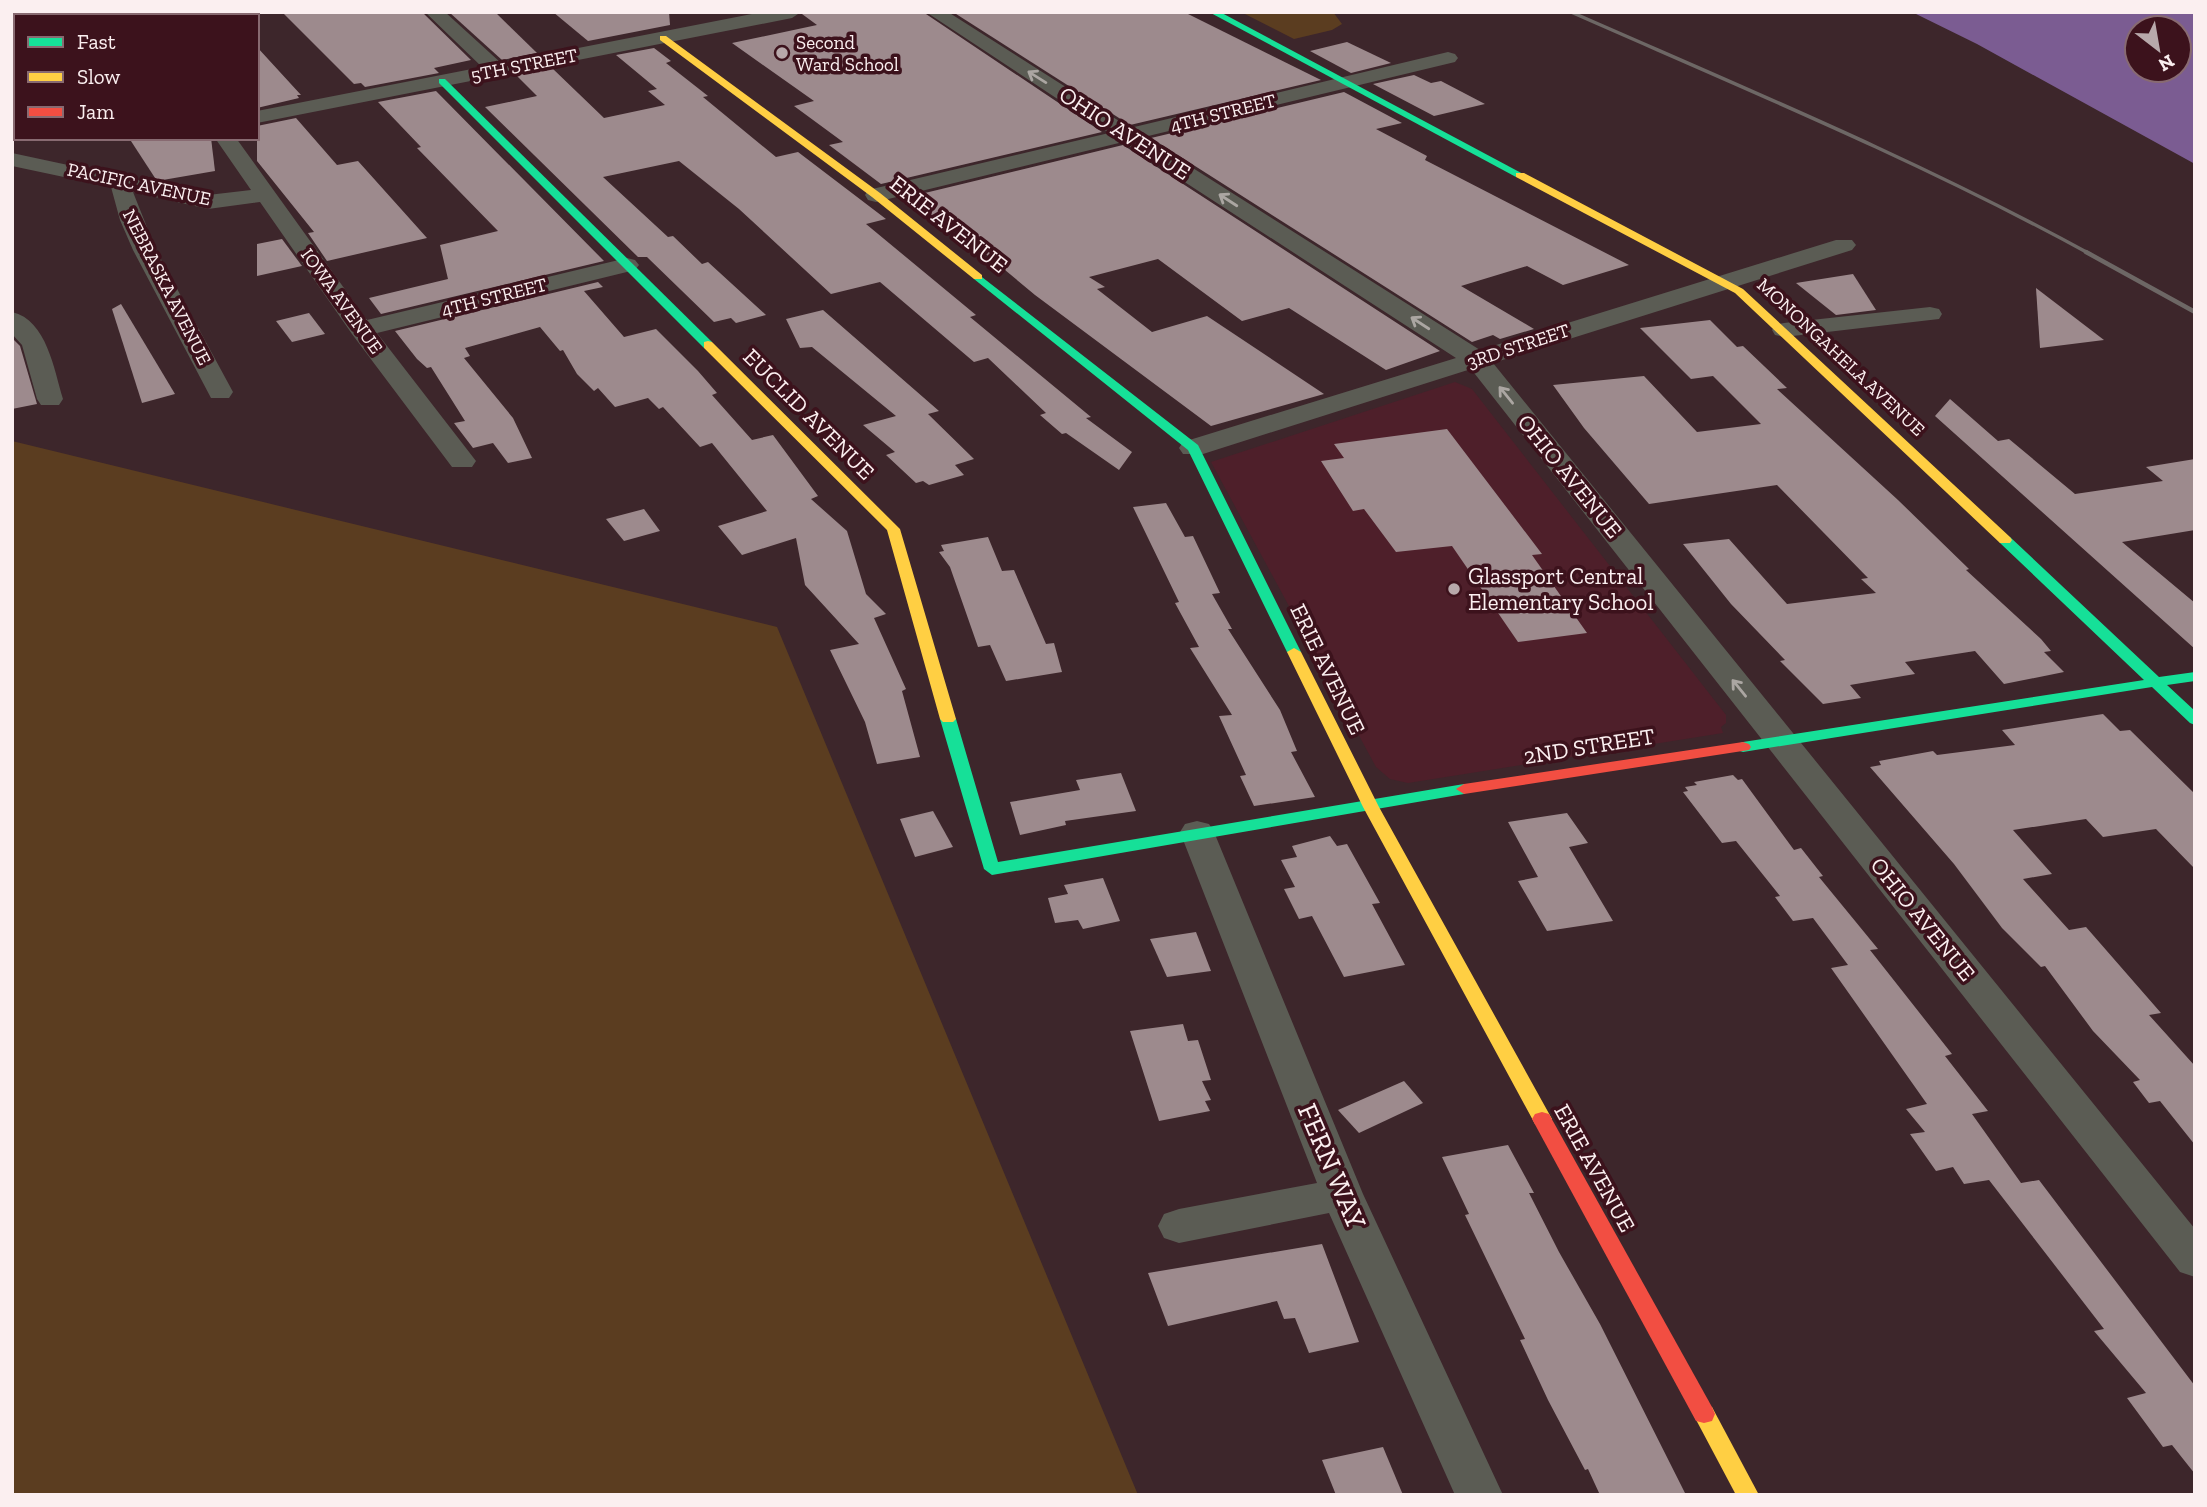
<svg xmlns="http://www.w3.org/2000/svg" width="2207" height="1507" viewBox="0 0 2207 1507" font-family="'Zilla Slab',serif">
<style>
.built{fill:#4e1f2a}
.green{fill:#5b3d20}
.water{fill:#7b5c92;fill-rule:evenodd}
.building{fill:#9d8a8d}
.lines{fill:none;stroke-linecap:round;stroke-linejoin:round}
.street{fill:#5b5c54;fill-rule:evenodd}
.fast{fill:#16e098;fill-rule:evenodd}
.slow{fill:#ffcf43;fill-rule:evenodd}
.jam{fill:#f24e42;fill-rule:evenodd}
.rail-far1{stroke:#6d6765;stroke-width:3.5}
.rail{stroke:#6d6765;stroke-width:4.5}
.oneway{stroke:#aba6a2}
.poi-dot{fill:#b8a9ab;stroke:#3c121c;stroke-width:2.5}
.labels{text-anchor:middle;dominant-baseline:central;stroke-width:7;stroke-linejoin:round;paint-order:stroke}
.far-poi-label{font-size:19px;fill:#fbeff0;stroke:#3c121c;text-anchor:start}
.far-street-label{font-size:19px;fill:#fbeff0;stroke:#3c121c}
.street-label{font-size:23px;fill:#fbeff0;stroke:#3c121c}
.poi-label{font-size:23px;fill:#fbeff0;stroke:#3c121c;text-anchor:start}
.near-street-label{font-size:28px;fill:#fbeff0;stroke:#3c121c}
</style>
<rect width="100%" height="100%" fill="#3d262b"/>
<!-- built -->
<polygon class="built" points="1455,382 1472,389 1726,715 1726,723 1721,727 1723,733 1408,783 1390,779 1376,767 1211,462"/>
<!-- green -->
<g class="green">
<polygon points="1241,12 1333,12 1342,24 1332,30 1294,39"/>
<polygon points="12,441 777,627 1138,1495 12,1495"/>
</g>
<!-- water -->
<path class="water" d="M1912 12H2195V164L1977 44ZM2137 28H2179V70H2137Z"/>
<!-- building -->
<g class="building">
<polygon points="282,12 422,12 471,60 434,68 439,73 365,87 361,83 354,84"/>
<polygon points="449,12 495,12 537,53 502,60"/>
<polygon points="553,12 669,12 670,25 588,41"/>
<polygon points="804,12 923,12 1102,132 881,184 829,145 843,142 794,106 814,101 732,43 817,25 802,14"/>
<polygon points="953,12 1184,12 1321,80 1130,125"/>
<polygon points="1347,42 1391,63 1351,73 1310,51"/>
<polygon points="257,47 301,95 297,95 299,98 257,108"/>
<polygon points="654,48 671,61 666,63 708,96 703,97 776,157 798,152 886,219 866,224 976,315 970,317 1091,417 1086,418 1132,452 1119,470 1066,433 1062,434 1040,415 1046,413 988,358 974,362 880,282 831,294 739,209 679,161 603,177 668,237 673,236 702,264 708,262 766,315 736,323 731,318 714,322 647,257 638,257 485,107 537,96 516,75 552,68 604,118 665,105 648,91 657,89 616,55"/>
<polygon points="1414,75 1431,83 1441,81 1485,104 1434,116 1373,84"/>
<polygon points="436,91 604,261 381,314 369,298 448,279 440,245 498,231 417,148 421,147 378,102"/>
<polygon points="1344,92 1402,123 1376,129 1427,156 1425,160 1629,265 1563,285 1527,266 1461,286 1534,329 1500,339 1493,335 1472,342 1151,138"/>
<polygon points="296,118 337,165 358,161 427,238 327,261 308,233 314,232 257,161 257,126"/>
<polygon points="129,138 211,138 215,171 157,181"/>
<polygon points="1123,145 1440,351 1386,370 1289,308 1242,321 1158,259 1089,277 1105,287 1097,289 1152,332 1207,316 1324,394 1211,426 1035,295 940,216 935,217 922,210 916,211 900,199"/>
<polygon points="282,239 302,266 257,276 257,244"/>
<polygon points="1853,274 1876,310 1836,315 1796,283"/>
<polygon points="598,282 603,287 584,291 624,337 656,329 698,371 717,393 712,395 752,440 773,435 818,496 811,499 847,531 866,594 886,614 874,618 906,689 902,691 920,757 877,764 865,722 830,650 859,644 805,585 796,538 742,555 718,526 767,511 712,443 700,447 663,407 659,409 648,398 615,407 598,388 594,391 577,374 563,350 560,351 540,327 465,348 470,356 464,358 513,418 532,458 508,463 493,443 473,448 454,423 465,421 431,367 427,368 417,359 395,331"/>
<polygon points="2036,288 2104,340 2040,348"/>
<polygon points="121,304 175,394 142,403 112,309"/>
<polygon points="823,310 939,411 928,414 974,459 955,465 964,475 929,485 923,481 916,483 886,455 895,452 863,425 896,416 812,347 800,348 786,319"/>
<polygon points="309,313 325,334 292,342 276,321"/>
<polygon points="1710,320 1737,347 1743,346 1787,388 1777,389 1898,500 1969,569 1966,570 2041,639 2051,651 2044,652 2064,672 2004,684 1975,651 1905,662 1915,674 1850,685 1861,698 1823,704 1780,661 1785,660 1731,604 1683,544 1729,539 1787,604 1876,593 1861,579 1868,578 1777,485 1649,504 1584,428 1553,385 1644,376 1697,432 1761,424 1713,376 1691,379 1640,328"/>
<polygon points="12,338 20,346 37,404 12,409"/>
<polygon points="1950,399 1998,441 2009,439 2075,494 2163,481 2146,467 2195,459 2195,530 2122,542 2195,603 2195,649 1935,416"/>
<polygon points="1447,429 1542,554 1532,555 1587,633 1518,642 1452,546 1396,552 1364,509 1353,511 1321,461 1344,458 1334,444"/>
<polygon points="1166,503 1185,537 1193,536 1220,593 1212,594 1232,629 1228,629 1280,710 1297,751 1291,752 1315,797 1254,806 1240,776 1246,775 1219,716 1232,715 1190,648 1199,647 1175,603 1179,602 1133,507"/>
<polygon points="644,509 660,531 624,541 606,519"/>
<polygon points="988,537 1002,571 1014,570 1046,644 1054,643 1062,672 1006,681 990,645 978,647 950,567 939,552 944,551 941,545"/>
<polygon points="2103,714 2120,731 2130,730 2195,794 2195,869 2156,829 2103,837 2086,819 2013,830 2052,874 2023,879 2069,930 2086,927 2161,1013 2149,1015 2195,1066 2195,1145 2160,1101 2149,1103 2133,1082 2140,1080 2093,1031 2045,966 2041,967 2002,928 1954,864 1870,767 1881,765 1879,761 1933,751 1937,755 2015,745 2002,730"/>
<polygon points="1121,773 1136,811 1065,821 1066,825 1020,835 1010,802 1080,790 1076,780"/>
<polygon points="1733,775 1738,780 1742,779 1794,850 1801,848 1823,876 1819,877 1878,949 1870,950 1952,1054 1945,1056 1988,1111 1972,1114 2021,1183 2039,1180 2195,1386 2195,1474 2172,1445 2163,1447 2127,1398 2146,1393 2094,1331 2104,1329 1989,1180 1964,1184 1953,1167 1936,1171 1910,1134 1925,1132 1906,1109 1927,1104 1831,968 1848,965 1813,918 1793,921 1775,897 1780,896 1736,841 1722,843 1683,792 1688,791 1685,787 1697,785 1694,782"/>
<polygon points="933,811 953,847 915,857 900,819"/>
<polygon points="1567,813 1588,843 1569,847 1613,921 1547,931 1518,881 1538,877 1508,822"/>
<polygon points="1330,836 1337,846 1347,844 1380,903 1372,904 1405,965 1344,977 1312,916 1299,919 1284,889 1295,887 1281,860 1297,857 1292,846"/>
<polygon points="1103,878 1120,921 1083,929 1078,920 1055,923 1048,898 1068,894 1064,885"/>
<polygon points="1196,932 1211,971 1167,977 1150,939"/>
<polygon points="1183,1024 1188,1041 1198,1040 1211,1080 1202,1081 1211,1100 1205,1101 1210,1111 1159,1121 1130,1031"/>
<polygon points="1404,1081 1423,1103 1359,1133 1338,1110"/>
<polygon points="1508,1145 1534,1193 1529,1193 1559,1252 1600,1324 1686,1495 1600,1495 1588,1469 1585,1470 1548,1400 1520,1340 1525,1339 1465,1215 1469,1214 1442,1157"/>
<polygon points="1322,1244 1359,1342 1309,1353 1295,1318 1284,1319 1277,1301 1168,1326 1148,1273"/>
<polygon points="1383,1447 1403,1495 1336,1495 1322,1460"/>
</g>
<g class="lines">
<!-- street -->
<g class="street">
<polygon points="132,12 151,12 153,16 134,16"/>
<polygon points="425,12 445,12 501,63 762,12 801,12 792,18 257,123 257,111 482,67"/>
<polygon points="926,12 948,12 1130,128 1448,52 1455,54 1458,58 1455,62 1144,137 1480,350 1836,240 1852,240 1856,245 1852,250 1493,363 2195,1229 2195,1277 2180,1272 1471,369 1203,454 1183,454 1179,448 1183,442 1456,358 1123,142 876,202 868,200 865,195 868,190 1109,133"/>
<polygon points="215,138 236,138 367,320 627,258 635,260 639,265 635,270 377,333 476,461 472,467 452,467 352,334 260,202 208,209 133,192 156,250 233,392 229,398 211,398 133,250 120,220 111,187 12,166 12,153 208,195 251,190"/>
<polygon points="1930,307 1939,309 1942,314 1939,319 1784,337 1775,335 1772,330 1775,325 1784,323"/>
<path d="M12 312C47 320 54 370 63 399L59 405H41L37 399 22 345 12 334Z"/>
<polygon points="1197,821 1209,824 1214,832 1363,1194 1503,1495 1455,1495 1329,1213 1179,1243 1164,1238 1158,1226 1164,1214 1179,1209 1317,1183 1180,832 1185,824"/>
</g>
<!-- fast -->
<g class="fast">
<polygon points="1209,12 1220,12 1525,175 1516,177"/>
<polygon points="439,79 445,79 712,342 712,348 704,348 439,83"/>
<polygon points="978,274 1198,445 1301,652 1299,655 1294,656 1287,652 1188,450 974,279 974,275"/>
<polygon points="2005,536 2010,537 2159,677 2195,672 2195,681 2167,685 2195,711 2195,725 2190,723 2152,687 1743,752 1737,750 1735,747 1737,744 1743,742 2144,680 2000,543 1998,540 2000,537"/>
<polygon points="948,714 956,719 998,862 1464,784 1472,789 1464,794 992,875 984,869 940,719"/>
</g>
<!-- slow -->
<g class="slow">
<polygon points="660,36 666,36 880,193 982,275 982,279 974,279 872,197 660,40"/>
<polygon points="1516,173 1524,173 1743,289 2010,537 2012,540 2010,543 2000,543 1735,293 1516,177"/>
<polygon points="708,341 712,342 900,529 956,719 953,722 943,722 940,719 887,530 704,348 704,342"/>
<polygon points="1294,648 1301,652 1379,807 1552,1119 1549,1124 1542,1126 1535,1124 1363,807 1287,652"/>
<polygon points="1704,1405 1712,1407 1759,1495 1736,1495 1693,1414 1696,1407"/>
</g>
<!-- jam -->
<g class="jam">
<polygon points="1743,742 1749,744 1751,747 1749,750 1464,794 1456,789 1464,784"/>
<polygon points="1542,1112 1549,1114 1712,1407 1715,1414 1712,1421 1704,1423 1696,1421 1532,1119 1535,1114"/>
</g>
<!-- rail-far1 -->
<path class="rail-far1" d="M1571 12C1746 89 1922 162 2090 254"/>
<!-- rail -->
<polyline class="rail" points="2086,252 2195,312"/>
</g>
<!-- one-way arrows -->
<defs><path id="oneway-shaft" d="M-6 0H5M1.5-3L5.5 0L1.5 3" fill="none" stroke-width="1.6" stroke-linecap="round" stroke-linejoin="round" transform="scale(1.75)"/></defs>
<g class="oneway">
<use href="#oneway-shaft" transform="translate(1037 77) rotate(-148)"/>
<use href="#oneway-shaft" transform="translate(1228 200) rotate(-147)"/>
<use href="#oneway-shaft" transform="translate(1420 323) rotate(-147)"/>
<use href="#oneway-shaft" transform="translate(1506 395) rotate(-129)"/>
<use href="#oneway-shaft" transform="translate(1739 688) rotate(-129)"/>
</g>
<!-- markers -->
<g class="poi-dot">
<circle cx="782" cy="53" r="7"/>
<circle cx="1454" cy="589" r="7"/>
</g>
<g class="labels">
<!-- far-poi labels -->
<g class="far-poi-label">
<text x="796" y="42">Second<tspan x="796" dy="22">Ward School</tspan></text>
</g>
<!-- far-street labels -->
<g class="far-street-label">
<text transform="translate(524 65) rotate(-11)">5TH STREET</text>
<text transform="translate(1223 113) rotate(-14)">4TH STREET</text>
<text transform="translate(139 184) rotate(12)">PACIFIC AVENUE</text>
<text transform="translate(167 287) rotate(63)">NEBRASKA AVENUE</text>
<text transform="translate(494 297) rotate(-14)">4TH STREET</text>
<text transform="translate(342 301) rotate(54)">IOWA AVENUE</text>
<text transform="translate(1518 346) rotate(-18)">3RD STREET</text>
<text transform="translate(1841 357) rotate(43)">MONONGAHELA AVENUE</text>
</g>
<!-- street labels -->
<g class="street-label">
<text transform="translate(1125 133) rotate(33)">OHIO AVENUE</text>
<text transform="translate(949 224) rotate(38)">ERIE AVENUE</text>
<text transform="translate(809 414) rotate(45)">EUCLID AVENUE</text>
<text transform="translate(1570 476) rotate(51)">OHIO AVENUE</text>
<text transform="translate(1328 669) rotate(64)">ERIE AVENUE</text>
<text transform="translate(1589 746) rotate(-9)">2ND STREET</text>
<text transform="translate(1923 919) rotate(51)">OHIO AVENUE</text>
<text transform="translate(1595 1168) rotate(61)">ERIE AVENUE</text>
</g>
<!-- poi labels -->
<g class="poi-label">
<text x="1468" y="576">Glassport Central<tspan x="1468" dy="26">Elementary School</tspan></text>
</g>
<!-- near-street labels -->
<g class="near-street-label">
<text transform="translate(1332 1166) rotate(67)">FERN WAY</text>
</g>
</g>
<!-- border -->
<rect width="2207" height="1507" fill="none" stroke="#fbeff0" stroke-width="28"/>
<!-- legend -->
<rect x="14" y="14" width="245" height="126" fill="#3c121c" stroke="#886a71" stroke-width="2"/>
<rect x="28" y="37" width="35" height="10" fill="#16e098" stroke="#886a71" stroke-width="2"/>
<text x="77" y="49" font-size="21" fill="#fbeff0">Fast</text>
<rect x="28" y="72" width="35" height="10" fill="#ffcf43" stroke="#886a71" stroke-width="2"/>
<text x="77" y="84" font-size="21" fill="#fbeff0">Slow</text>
<rect x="28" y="107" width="35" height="10" fill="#f24e42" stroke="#886a71" stroke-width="2"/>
<text x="77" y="119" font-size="21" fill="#fbeff0">Jam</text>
<!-- north arrow -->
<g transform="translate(2158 49) rotate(149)"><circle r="33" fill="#3c121c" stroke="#886a71" stroke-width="2"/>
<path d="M0-5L12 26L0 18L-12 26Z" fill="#b8a9ab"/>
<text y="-10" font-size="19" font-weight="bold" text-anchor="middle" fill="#fbeff0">N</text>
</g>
</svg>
